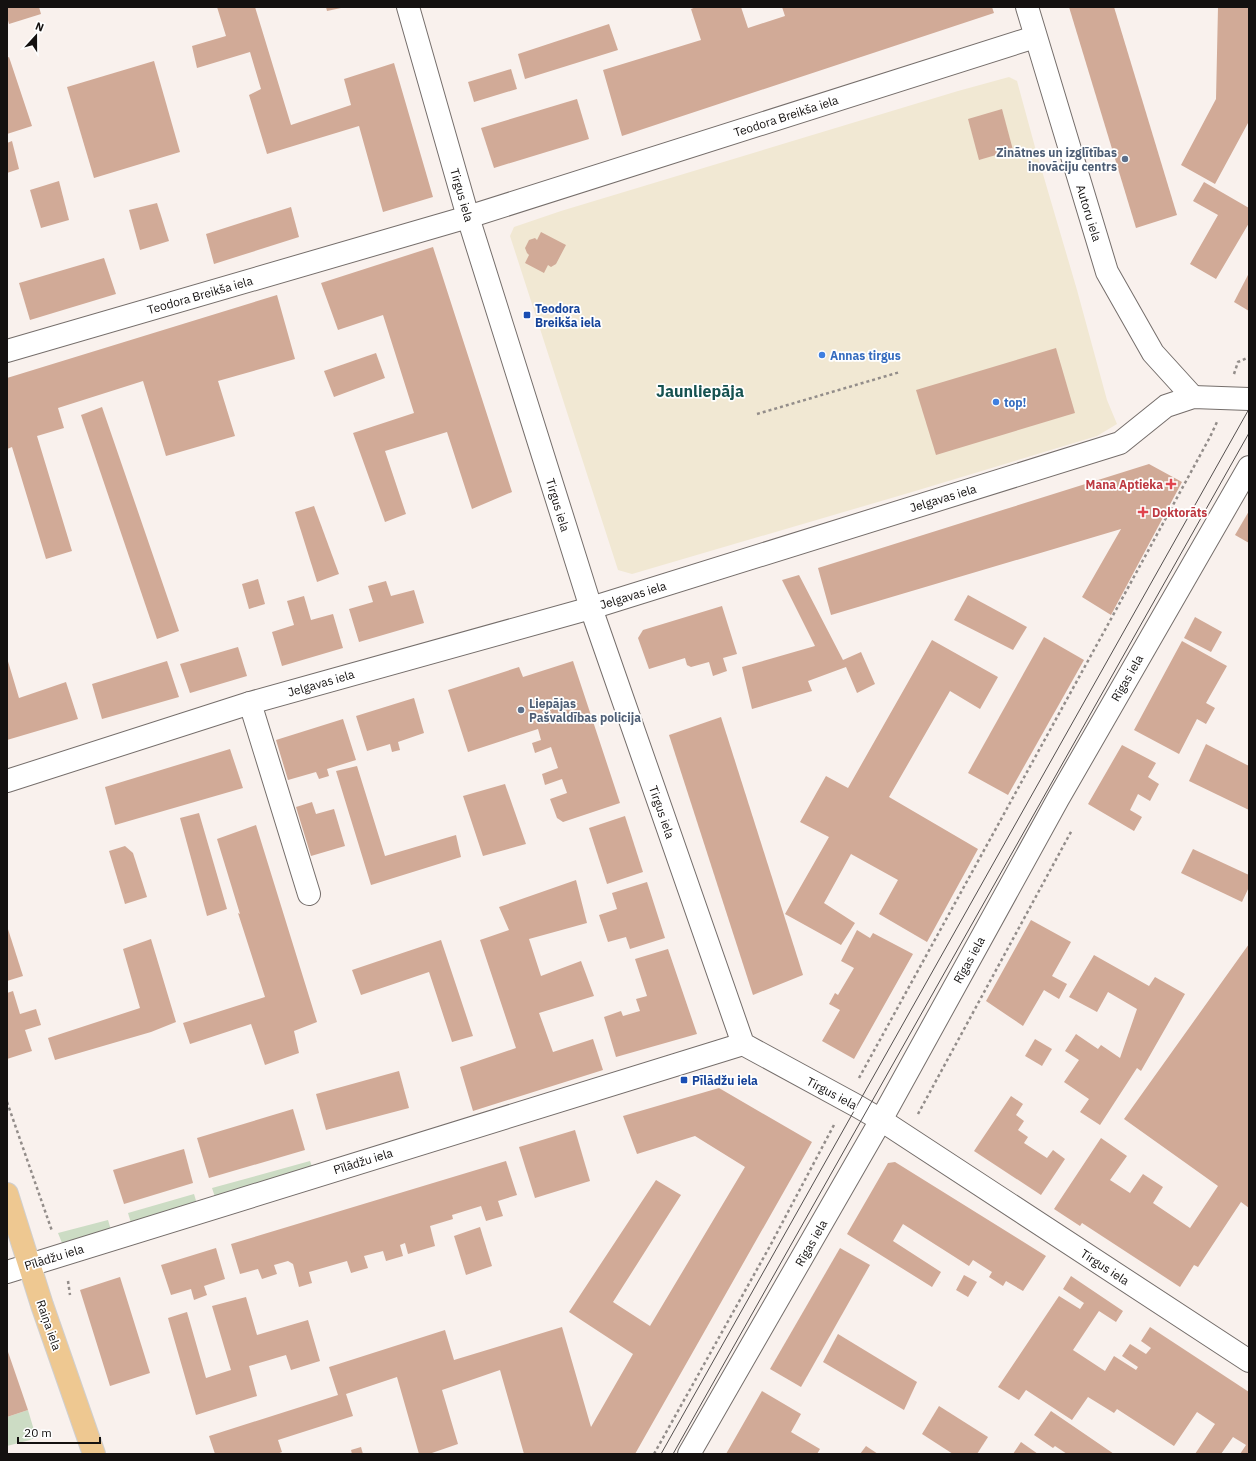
<svg xmlns="http://www.w3.org/2000/svg" width="1256" height="1461" viewBox="0 0 1256 1461" font-family="'IBM Plex Sans',sans-serif">
<style>
.commercial{fill:#f1e8d3}
.green{fill:#ccdcc4}
.building{fill:#d1aa97}
.lines{fill:none;stroke-linecap:round;stroke-linejoin:round}
.minor-casing{stroke:#756e6b;stroke-width:24}
.major-casing{stroke:#d0cfcf;stroke-width:24}
.path{stroke:#938d8a;stroke-width:2.5;stroke-dasharray:3 3;stroke-linecap:butt}
.minor{stroke:#fff;stroke-width:22}
.major{stroke:#eec891;stroke-width:22}
.tram{stroke:#544f4e;stroke-width:1}
.service-dot{fill:#5c6f8a;stroke:#fff;stroke-width:1.5}
.transit-dot{fill:#1a4fb4;stroke:#fff;stroke-width:1.5}
.shop-dot{fill:#3f7fe0;stroke:#fff;stroke-width:1.5}
.health-dot{fill:#e0444e;stroke:#fff;stroke-width:1.5}
.labels{text-anchor:middle;dominant-baseline:central;stroke-width:3.5;stroke-linejoin:round;paint-order:stroke}
.street-label{font-size:12px;fill:#141110;stroke:#fff}
.service-label{font-size:12px;font-weight:bold;fill:#4e5e75;stroke:#fff;text-anchor:end}
.transit-label{font-size:12px;font-weight:bold;fill:#164399;stroke:#fff;text-anchor:start}
.shop-label{font-size:12px;font-weight:bold;fill:#366cbe;stroke:#fff;text-anchor:start}
.health-label{font-size:12px;font-weight:bold;fill:#be3a42;stroke:#fff;text-anchor:end}
.district-label{font-size:16px;font-weight:bold;fill:#165250;stroke:#fff}
</style>
<rect width="100%" height="100%" fill="#f9f1ed"/>
<!-- commercial -->
<polygon class="commercial" points="1009,77 1017,81 1035,147 1077,290 1107,400 1117,424 1097,436 912,492 632,574 618,570 510,236 514,227 561,211 958,91"/>
<!-- green -->
<g class="green">
<polygon points="310,1161 313,1169 215,1197 212,1188"/>
<polygon points="194,1194 197,1204 131,1223 128,1213"/>
<polygon points="108,1220 111,1230 62,1243 58,1233"/>
<polygon points="28,1410 36,1437 30,1440 7,1446 7,1417"/>
</g>
<!-- building -->
<g class="building">
<polygon points="7,7 39,7 41,14 9,24 7,17"/>
<polygon points="217,7 255,7 291,125 351,105 344,79 394,63 433,197 383,212 359,126 267,154 249,95 261,89 250,52 197,68 192,46 226,36"/>
<polygon points="326,7 341,7 341,8 327,11"/>
<polygon points="696,7 741,7 748,28 785,16 782,7 992,7 994,13 622,136 603,70 701,40 691,9"/>
<polygon points="1069,7 1114,7 1177,215 1136,228"/>
<polygon points="1218,7 1249,7 1249,99 1248,123 1215,184 1181,165 1216,99"/>
<polygon points="609,24 618,50 525,79 518,54"/>
<polygon points="9,57 32,126 7,134 7,58"/>
<polygon points="154,61 180,152 94,178 67,87"/>
<polygon points="511,69 517,89 474,102 468,82"/>
<polygon points="577,99 589,139 494,168 481,128"/>
<polygon points="1002,109 1013,150 979,160 968,119"/>
<polygon points="12,141 19,169 7,173 7,143"/>
<polygon points="59,181 69,220 41,228 30,190"/>
<polygon points="1204,182 1249,208 1249,223 1216,279 1190,264 1218,215 1193,201"/>
<polygon points="157,203 169,241 140,250 129,210"/>
<polygon points="291,207 299,237 214,264 206,234"/>
<polygon points="541,232 566,245 556,264 551,267 548,265 544,273 525,263 529,255 527,253 525,248 529,240 535,238 537,240"/>
<polygon points="433,247 512,492 472,509 447,432 385,451 406,514 385,522 353,433 414,413 383,315 338,330 321,283"/>
<polygon points="104,258 116,294 30,320 19,283"/>
<polygon points="1249,273 1249,311 1234,302"/>
<polygon points="277,295 295,359 218,381 235,436 166,456 143,381 58,408 64,428 37,436 72,551 46,559 12,447 7,449 7,378"/>
<polygon points="1056,348 1075,413 936,455 916,390"/>
<polygon points="376,353 385,378 334,397 324,371"/>
<polygon points="102,407 179,631 157,639 81,415"/>
<polygon points="1149,464 1182,482 1111,615 1082,597 1121,529 831,615 818,568"/>
<polygon points="314,506 339,574 317,582 295,512"/>
<polygon points="1249,511 1249,543 1235,535"/>
<polygon points="799,575 843,660 861,652 875,684 857,693 846,667 808,681 812,691 752,709 742,667 815,646 782,580"/>
<polygon points="258,579 265,604 249,609 242,584"/>
<polygon points="386,581 391,596 414,590 424,623 359,642 349,609 373,602 368,586"/>
<polygon points="968,595 1027,627 1013,650 954,620"/>
<polygon points="304,596 311,620 333,614 343,648 282,666 272,632 294,625 287,601"/>
<polygon points="722,606 737,654 723,658 727,671 713,676 709,662 691,667 687,665 685,658 649,669 638,638 643,630"/>
<polygon points="1195,617 1222,632 1211,652 1184,638"/>
<polygon points="1044,637 1084,660 1008,795 968,773"/>
<polygon points="932,640 998,677 980,709 950,691 889,797 978,849 927,942 879,914 898,880 851,854 824,903 855,923 841,945 785,914 829,837 800,822 826,776 848,788"/>
<polygon points="1182,641 1227,666 1206,703 1215,708 1206,724 1197,719 1179,754 1134,730"/>
<polygon points="238,647 247,676 190,693 180,664"/>
<polygon points="7,658 19,698 66,682 78,719 7,740"/>
<polygon points="167,661 179,697 102,719 92,684"/>
<polygon points="573,661 620,803 563,822 557,818 550,799 567,793 562,779 545,785 542,774 558,768 551,747 535,753 532,743 541,740 538,729 468,752 448,690 519,667 523,677"/>
<polygon points="414,698 424,733 398,742 400,750 392,752 390,744 367,751 356,716"/>
<polygon points="721,717 803,975 753,995 669,735"/>
<polygon points="343,719 356,760 327,769 329,776 319,779 316,772 288,780 276,740"/>
<polygon points="1206,744 1249,766 1249,810 1189,781"/>
<polygon points="1122,745 1156,763 1148,777 1159,784 1150,801 1138,794 1130,810 1142,817 1134,831 1088,804"/>
<polygon points="230,749 243,788 115,825 105,787"/>
<polygon points="357,766 385,856 456,835 461,857 371,885 336,771"/>
<polygon points="505,784 526,844 483,856 463,796"/>
<polygon points="312,802 316,814 334,809 345,846 311,856 296,807"/>
<polygon points="199,813 227,909 207,916 180,818"/>
<polygon points="625,816 643,872 607,884 589,828"/>
<polygon points="256,825 317,1022 294,1031 299,1053 265,1065 251,1024 190,1044 183,1023 265,997 238,913 240,914 217,839"/>
<polygon points="125,846 133,853 147,897 125,904 109,851"/>
<polygon points="1193,849 1249,875 1249,887 1242,902 1181,873"/>
<polygon points="576,880 587,923 529,939 541,976 581,961 594,996 539,1013 553,1052 593,1039 603,1070 473,1111 460,1067 516,1048 480,940 509,930 499,907"/>
<polygon points="647,882 665,938 630,949 626,937 608,942 599,915 617,909 612,893"/>
<polygon points="1031,920 1071,942 1052,976 1067,984 1059,999 1044,990 1023,1026 986,1001"/>
<polygon points="7,926 23,976 7,981"/>
<polygon points="857,930 870,938 873,933 913,954 854,1059 822,1041 840,1010 829,1004 835,993 838,995 854,968 841,961"/>
<polygon points="151,939 176,1022 151,1032 55,1060 48,1038 140,1008 123,949"/>
<polygon points="441,940 473,1036 452,1042 429,972 361,995 352,970"/>
<polygon points="1249,944 1249,1208 1241,1202 1198,1267 1194,1265 1180,1287 1082,1223 1080,1226 1054,1209 1101,1138 1127,1156 1110,1180 1130,1193 1143,1174 1163,1187 1153,1203 1190,1228 1218,1186 1124,1119"/>
<polygon points="668,949 697,1034 616,1057 604,1017 621,1011 623,1016 640,1011 636,999 647,996 635,959"/>
<polygon points="1094,955 1149,986 1155,977 1185,994 1141,1071 1137,1068 1100,1125 1080,1112 1089,1099 1064,1082 1079,1060 1065,1051 1076,1034 1098,1049 1101,1045 1120,1058 1137,1009 1108,992 1097,1012 1069,997"/>
<polygon points="13,991 20,1014 36,1009 41,1025 25,1030 32,1051 7,1059 7,993"/>
<polygon points="1035,1039 1052,1049 1042,1066 1025,1056"/>
<polygon points="399,1071 409,1108 326,1130 316,1094"/>
<polygon points="719,1088 812,1142 635,1454 524,1454 500,1370 442,1390 458,1444 429,1454 419,1454 397,1377 346,1394 353,1416 278,1440 282,1452 277,1454 215,1454 209,1436 338,1395 329,1367 445,1330 454,1360 562,1327 591,1427 633,1354 569,1312 656,1180 681,1195 613,1302 650,1326 745,1167 695,1136 637,1154 623,1116"/>
<polygon points="1011,1096 1023,1104 1016,1115 1024,1121 1018,1130 1028,1137 1024,1143 1047,1158 1053,1150 1065,1159 1041,1195 974,1151"/>
<polygon points="293,1109 305,1150 209,1178 197,1138"/>
<polygon points="575,1130 590,1181 535,1198 519,1147"/>
<polygon points="184,1149 193,1183 124,1204 113,1170"/>
<polygon points="506,1161 517,1195 498,1201 503,1216 486,1221 481,1206 452,1215 453,1219 430,1226 435,1246 408,1254 405,1243 400,1245 403,1256 386,1261 383,1251 364,1256 368,1268 351,1273 347,1261 309,1272 312,1283 299,1287 293,1264 288,1261 274,1265 277,1274 262,1279 258,1269 240,1274 231,1244"/>
<polygon points="895,1162 1046,1256 1023,1291 1006,1281 1003,1286 989,1277 992,1272 973,1260 969,1266 903,1224 893,1241 941,1272 932,1287 847,1234 888,1163"/>
<polygon points="480,1227 492,1266 466,1275 454,1236"/>
<polygon points="216,1248 225,1279 204,1286 207,1295 194,1300 191,1289 171,1295 161,1265"/>
<polygon points="840,1248 870,1265 801,1387 770,1369"/>
<polygon points="964,1275 977,1282 968,1297 956,1290"/>
<polygon points="1071,1276 1123,1311 1116,1322 1099,1311 1073,1350 1105,1371 1114,1356 1136,1370 1138,1367 1122,1356 1130,1344 1146,1354 1151,1348 1141,1341 1150,1327 1249,1392 1249,1454 1240,1454 1246,1445 1233,1437 1221,1454 1195,1454 1215,1424 1197,1412 1174,1446 1117,1409 1114,1413 1088,1397 1072,1420 1026,1390 1019,1400 998,1387 1059,1296 1080,1309 1084,1303 1063,1289"/>
<polygon points="120,1277 150,1373 110,1386 80,1290"/>
<polygon points="246,1297 257,1335 308,1320 320,1361 291,1370 286,1355 249,1366 257,1396 196,1415 168,1318 187,1312 206,1378 231,1370 212,1306"/>
<polygon points="838,1334 917,1382 904,1410 823,1362"/>
<polygon points="7,1349 28,1410 7,1417"/>
<polygon points="762,1391 801,1414 791,1432 820,1449 817,1454 726,1454"/>
<polygon points="939,1406 988,1437 977,1454 953,1454 922,1434"/>
<polygon points="1051,1411 1114,1454 1067,1454 1055,1446 1053,1448 1034,1435"/>
<polygon points="1021,1442 1038,1454 1013,1454"/>
<polygon points="866,1446 878,1454 860,1454"/>
<polygon points="361,1447 363,1454 352,1454 351,1450"/>
</g>
<g class="lines">
<!-- minor casing -->
<g class="minor-casing">
<g id="minor">
<polyline points="408,7 468,217 591,608 743,1044 857,1106 881,1120 1249,1361"/>
<polyline points="1027,7 1107,272 1153,353 1193,397"/>
<polyline points="7,351 468,217 1035,37"/>
<polyline points="250,703 309,894"/>
<polyline points="7,781 250,703 591,608 1120,443 1166,406 1193,397 1249,399"/>
<polyline points="7,1272 743,1044"/>
<polyline points="689,1454 881,1120 1058,799 1249,467"/>
</g>
</g>
<!-- major casing -->
<g class="major-casing">
<polyline id="major" points="7,1194 42,1305 94,1454"/>
</g>
<!-- path -->
<g class="path">
<polyline points="1234,374 1238,362 1249,357"/>
<polyline points="757,414 900,372"/>
<polyline points="859,1078 1117,608 1210,437 1217,422"/>
<polyline points="7,1102 52,1231"/>
<polyline points="918,1114 1072,830"/>
<polyline points="68,1281 70,1295"/>
<polyline points="654,1454 770,1246 835,1123"/>
</g>
<!-- minor -->
<use href="#minor" class="minor"/>
<!-- major -->
<use href="#major" class="major"/>
<!-- tram -->
<g class="tram">
<polyline points="661,1454 1249,409"/>
<polyline points="673,1454 1249,433"/>
</g>
</g>
<!-- markers -->
<g class="service-dot">
<circle cx="1125" cy="159" r="4"/>
<circle cx="521" cy="710" r="4"/>
</g>
<g class="transit-dot">
<rect x="523" y="311" width="8" height="8" rx="2"/>
<rect x="680" y="1076" width="8" height="8" rx="2"/>
</g>
<g class="shop-dot">
<circle cx="822" cy="355" r="4"/>
<circle cx="996" cy="402" r="4"/>
</g>
<g class="health-dot">
<path d="M1169 478h4v4h4v4h-4v4h-4v-4h-4v-4h4z"/>
<path d="M1141 506h4v4h4v4h-4v4h-4v-4h-4v-4h4z"/>
</g>
<g class="labels">
<!-- street labels -->
<g class="street-label">
<text transform="translate(786 116) rotate(-18)">Teodora Breikša iela</text>
<text transform="translate(462 195) rotate(74)">Tirgus iela</text>
<text transform="translate(1089 213) rotate(73)">Autoru iela</text>
<text transform="translate(200 295) rotate(-16)">Teodora Breikša iela</text>
<text transform="translate(943 498) rotate(-17)">Jelgavas iela</text>
<text transform="translate(558 505) rotate(73)">Tirgus iela</text>
<text transform="translate(633 595) rotate(-17)">Jelgavas iela</text>
<text transform="translate(1127 678) rotate(-60)">Rīgas iela</text>
<text transform="translate(321 683) rotate(-16)">Jelgavas iela</text>
<text transform="translate(662 812) rotate(71)">Tirgus iela</text>
<text transform="translate(969 960) rotate(-61)">Rīgas iela</text>
<text transform="translate(832 1093) rotate(28)">Tirgus iela</text>
<text transform="translate(363 1161) rotate(-17)">Pīlādžu iela</text>
<text transform="translate(811 1243) rotate(-60)">Rīgas iela</text>
<text transform="translate(54 1257) rotate(-17)">Pīlādžu iela</text>
<text transform="translate(1105 1267) rotate(33)">Tirgus iela</text>
<text transform="translate(49 1325) rotate(71)">Raiņa iela</text>
</g>
<!-- service labels -->
<g class="service-label">
<text x="1117" y="152">Zinātnes un izglītības<tspan x="1117" dy="14">inovāciju centrs</tspan></text>
<text x="529" y="703" text-anchor="start">Liepājas<tspan x="529" dy="14">Pašvaldības policija</tspan></text>
</g>
<!-- transit labels -->
<g class="transit-label">
<text x="535" y="308">Teodora<tspan x="535" dy="14">Breikša iela</tspan></text>
<text x="692" y="1080">Pīlādžu iela</text>
</g>
<!-- shop labels -->
<g class="shop-label">
<text x="830" y="355">Annas tirgus</text>
<text x="1004" y="402">top!</text>
</g>
<!-- health labels -->
<g class="health-label">
<text x="1163" y="484">Mana Aptieka</text>
<text x="1152" y="512" text-anchor="start">Doktorāts</text>
</g>
<!-- district labels -->
<g class="district-label">
<text x="700" y="391">Jaunliepāja</text>
</g>
</g>
<!-- border -->
<rect width="1256" height="1461" fill="none" stroke="#141110" stroke-width="16"/>
<!-- north arrow -->
<g transform="translate(36 36) rotate(21)" stroke="#ffffff" stroke-width="3" paint-order="stroke">
<path d="M0-3L7 15L0 10L-7 15Z" fill="#141110"/>
<text y="-6" font-size="11" font-weight="bold" text-anchor="middle" fill="#141110">N</text>
</g>
<!-- scale -->
<path d="M18 1437v6h82v-6" fill="none" stroke="#141110" stroke-width="2"/>
<text x="24" y="1437" font-size="12" fill="#141110" stroke="#ffffff" stroke-width="3" paint-order="stroke">20 m</text>
</svg>
